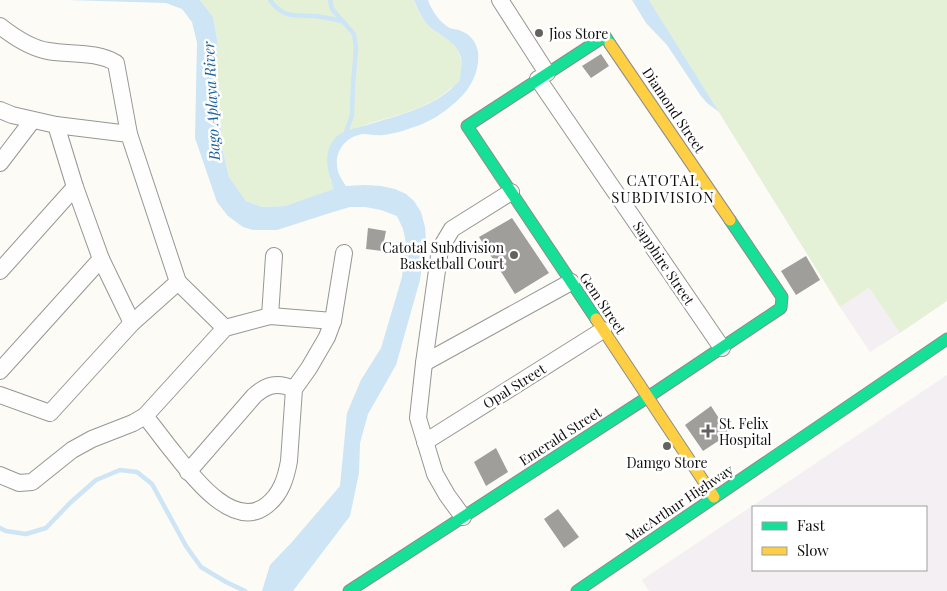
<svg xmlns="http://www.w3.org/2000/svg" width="947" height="591" viewBox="0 0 947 591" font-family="'Playfair Display',serif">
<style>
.industrial{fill:#f4eff2;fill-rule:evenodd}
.green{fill:#e5f1d7}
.water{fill:#cde5f5}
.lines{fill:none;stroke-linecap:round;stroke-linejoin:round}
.stream{stroke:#cde5f5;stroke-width:4.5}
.building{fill:#a09e9b}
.street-casing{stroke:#969694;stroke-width:18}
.fast-casing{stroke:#8d8c8a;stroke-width:13}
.slow-casing{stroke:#8d8c8a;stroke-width:13}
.street{stroke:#fffefe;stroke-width:16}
.fast{stroke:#16e098;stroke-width:11}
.slow{stroke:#ffcf43;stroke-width:11}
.poi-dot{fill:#636260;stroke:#fff;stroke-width:2}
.labels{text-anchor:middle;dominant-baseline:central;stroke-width:5;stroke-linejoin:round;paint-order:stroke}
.poi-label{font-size:14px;fill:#101010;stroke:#fff;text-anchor:start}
.street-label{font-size:14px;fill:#101010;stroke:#fff}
.water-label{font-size:15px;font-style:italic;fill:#1c609e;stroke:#fff}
.neighbourhood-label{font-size:15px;letter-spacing:1px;fill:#101010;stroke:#fff}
</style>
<rect width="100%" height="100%" fill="#fcfbf6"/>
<!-- industrial -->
<g class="industrial">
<polygon points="869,288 900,333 870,352 840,307"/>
<path d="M947 375V591H649L642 580ZM926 507V570H753V507Z"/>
</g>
<!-- green -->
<g class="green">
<path d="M200 0H414C418 14 426 25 438 33 446 38 455 42 458 50 462 59 463 72 459 80 458 83 453 86 451 88 429 108 398 115 371 123 357 128 349 129 336 138L330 179 335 189 285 206 262 207 246 201 229 177 222 147 217 73V39L213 17Z"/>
<polygon points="649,0 947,0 947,301 900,333 869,288 840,307"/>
</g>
<!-- water -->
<g class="water">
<path d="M67 0H200L213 17 217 39V73L222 147 229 177 246 201 262 207 285 206 334 189C328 173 322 153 335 138 343 130 356 128 367 125 395 116 428 109 451 89 453 86 457 83 459 81 461 75 462 64 461 58 457 40 438 36 427 24 421 17 417 8 414 0H428C431 10 439 21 448 27 451 29 456 29 459 30 470 34 476 41 478 52 480 69 472 86 461 97 449 109 435 119 420 125 408 129 395 134 383 135 376 136 370 134 364 134 348 135 335 150 337 165 337 173 342 180 346 186L365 185 381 186 395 189 406 194 414 201 421 212 425 227 426 240 424 253 420 280 396 365 368 414 360 443 359 473 350 516 293 591H262L270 565 292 542 340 486 347 413 361 380 381 348 402 277 406 243 403 229 397 216 381 210 365 207H350L333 212 277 230H253L243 227 228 216 217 202 195 138 197 43 192 22 182 9 166 3Z"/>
<polygon points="632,0 649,0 719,112 707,103 701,96 667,45 646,23"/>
</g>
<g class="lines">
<!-- stream -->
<g class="stream">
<path d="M270 0C285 22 301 13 322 17 329 18 335 20 342 21"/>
<polyline points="330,0 332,9 354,34 356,48 353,84 352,115 345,135"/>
<polyline points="0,528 6,531 26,534 46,528 70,503 96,480 120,470 137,472 152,484 186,546 201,567 226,582 245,591"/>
</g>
</g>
<!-- building -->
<g class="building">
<polygon points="601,54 609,66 591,78 582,66"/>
<polygon points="512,218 549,273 515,294 479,237"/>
<polygon points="368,228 386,231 382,251 366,249"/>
<polygon points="806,256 820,280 796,295 781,271"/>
<polygon points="711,406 729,434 703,451 685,425"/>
<polygon points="496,448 508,472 486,486 474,462"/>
<polygon points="558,509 579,537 564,548 544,519"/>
</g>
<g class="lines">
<!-- street casing -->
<g class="street-casing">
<g id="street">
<polyline points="500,0 547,73"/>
<path d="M0 26C14 37 30 48 48 51 70 55 96 51 116 63L129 134"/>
<polyline points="538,79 722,348"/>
<polyline points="0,110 12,115 56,125 129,134 178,282 132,323 50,413 0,395"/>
<polyline points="56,125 75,187 101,259 132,323"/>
<polyline points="0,163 32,121"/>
<polyline points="0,271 75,187"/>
<polyline points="178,282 225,328"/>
<polyline points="270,316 274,256"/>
<polyline points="424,363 571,282"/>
<polyline points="0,371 101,259"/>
<path d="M145 416C155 428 164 441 174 453 192 476 234 532 267 505 281 494 286 478 289 461L294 389 309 368 327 337 333 321 344 253"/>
<polyline points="425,442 603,330"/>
<path d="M188 472 254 396C267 384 278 382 294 389"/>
<polyline points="0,475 19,483 32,482 72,450 92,439 133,423 145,416 225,328 270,316 333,321"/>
<polyline points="463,517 447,495 435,474 418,418 424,363 440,249 452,229 511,192"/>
</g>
</g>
<!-- fast casing -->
<g class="fast-casing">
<g id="fast">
<polyline points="596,319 467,126 605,36 610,44"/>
<polyline points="349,591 648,397 781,308 782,297 730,220"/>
<polyline points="577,591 947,339"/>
</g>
</g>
<!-- slow casing -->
<g class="slow-casing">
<g id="slow">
<polyline points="610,44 730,220"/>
<polyline points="596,319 714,497"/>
</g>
</g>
<!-- street -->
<use href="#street" class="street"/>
<!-- fast -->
<use href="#fast" class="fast"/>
<!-- slow -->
<use href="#slow" class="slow"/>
</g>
<!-- markers -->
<g class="poi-dot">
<circle cx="539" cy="33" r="5"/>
<circle cx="514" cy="255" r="5"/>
<path d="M705.5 423.5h5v5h5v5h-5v5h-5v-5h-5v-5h5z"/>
<circle cx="667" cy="446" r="5"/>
</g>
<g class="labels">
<!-- poi labels -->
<g class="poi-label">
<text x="549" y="33">Jios Store</text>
<text x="504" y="247" text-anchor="end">Catotal Subdivision<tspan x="504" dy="16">Basketball Court</tspan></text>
<text x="719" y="423">St. Felix<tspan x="719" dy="16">Hospital</tspan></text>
<text x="667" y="462" text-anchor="middle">Damgo Store</text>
</g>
<!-- street labels -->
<g class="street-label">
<text transform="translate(674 110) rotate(56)">Diamond Street</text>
<text transform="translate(664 263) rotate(56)">Sapphire Street</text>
<text transform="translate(603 303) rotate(56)">Gem Street</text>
<text transform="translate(514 386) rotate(-32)">Opal Street</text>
<text transform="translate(560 436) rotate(-33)">Emerald Street</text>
<text transform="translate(679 503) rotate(-34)">MacArthur Highway</text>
</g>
<!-- water labels -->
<g class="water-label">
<text transform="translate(211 101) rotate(-93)">Bago Aplaya River</text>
</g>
<!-- neighbourhood labels -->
<g class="neighbourhood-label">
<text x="663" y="180">CATOTAL<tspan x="663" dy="17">SUBDIVISION</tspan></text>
</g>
</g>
<!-- legend -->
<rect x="752" y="506" width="175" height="65" fill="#ffffff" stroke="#9f9f9f"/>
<rect x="762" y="522" width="25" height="8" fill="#16e098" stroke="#9f9f9f"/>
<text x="797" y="531" font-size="15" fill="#101010">Fast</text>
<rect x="762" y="547" width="25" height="8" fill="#ffcf43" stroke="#9f9f9f"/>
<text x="797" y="556" font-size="15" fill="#101010">Slow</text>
</svg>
